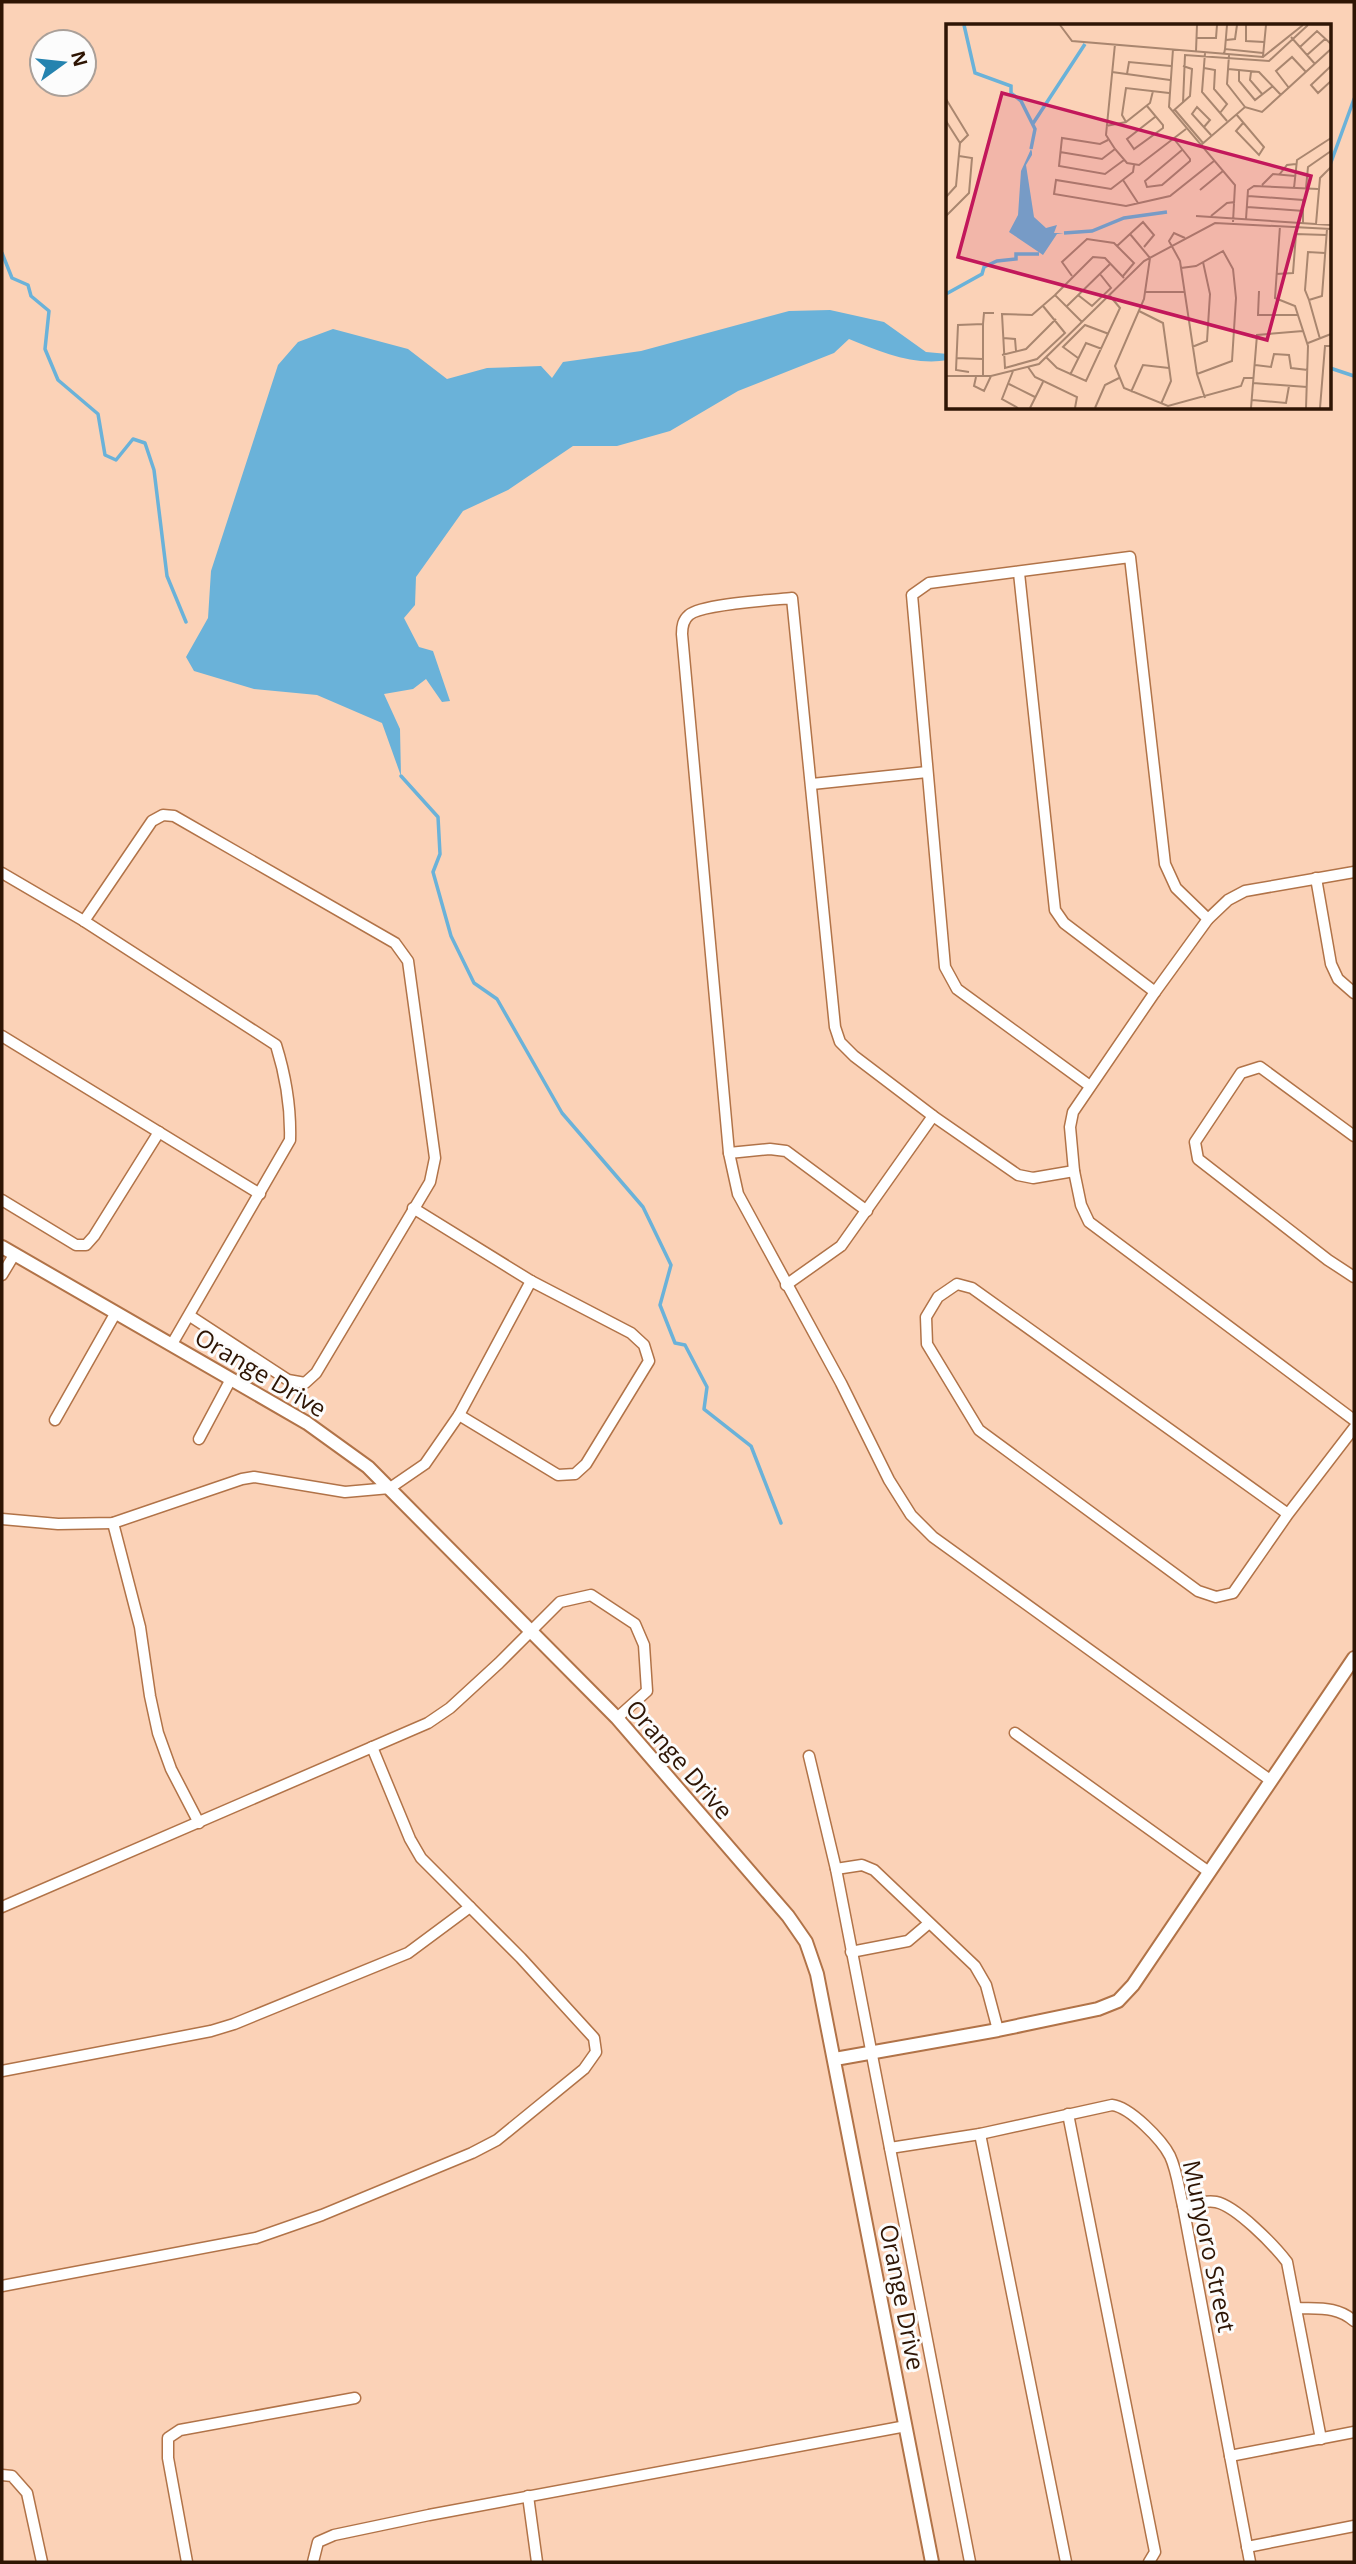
<svg xmlns="http://www.w3.org/2000/svg" width="1356" height="2564" viewBox="0 0 1356 2564" font-family="'Open Sans',sans-serif">
<style>
.water{fill:#6ab2d9}
.lines{fill:none;stroke-linecap:round;stroke-linejoin:round}
.stream{stroke:#6ab2d9;stroke-width:3.5}
.minor-casing{stroke:#b17348;stroke-width:13}
.tertiary-casing{stroke:#b17348;stroke-width:16}
.minor{stroke:#fff;stroke-width:10}
.tertiary{stroke:#fff;stroke-width:12}
.labels{text-anchor:middle;dominant-baseline:central;stroke-width:6;stroke-linejoin:round;paint-order:stroke}
.street-label{font-size:24px;fill:#2e1504;stroke:#fcfcfc}
.inset-river{fill:none;stroke:#6ab2d9;stroke-width:3.5}
.inset-road{fill:none;stroke:#a9866f;stroke-width:2}
.view{fill:#c2185b;fill-opacity:0.15;stroke:#c2185b;stroke-width:3.5}
.inset-edge{fill:none;stroke:#2e1504;stroke-width:3.5}
</style>
<rect width="100%" height="100%" fill="#fbd2b7"/>
<!-- water -->
<path class="water" d="M830 310 884 322 926 352 948 354V360C914 366 880 352 849 339L834 353 738 391 670 431 617 446H573L508 490 463 511 416 577 415 605 404 618 419 647 433 651 450 701 442 702 426 679 413 689 384 694 400 729 401 776 382 723 317 695 254 689 194 671 186 657 208 618 211 571 278 365 298 342 333 329 408 349 447 379 487 368 541 366 552 378 563 362 641 351 789 311Z"/>
<g class="lines">
<!-- stream -->
<g class="stream">
<polyline points="1330,165 1354,99"/>
<polyline points="2,253 12,278 28,285 31,296 49,311 45,349 58,380 98,414 105,455 116,460 133,439 145,443 154,470 167,576 186,622"/>
<polyline points="1330,368 1354,376"/>
<polyline points="401,776 438,817 440,854 433,872 451,936 474,983 497,999 562,1113 643,1207 671,1265 660,1305 675,1343 685,1345 707,1387 704,1409 751,1446 781,1523"/>
</g>
<!-- minor casing -->
<g class="minor-casing">
<g id="minor">
<polyline points="1019,573 1055,910 1064,923 1155,992"/>
<polyline points="812,784 927,772"/>
<polyline points="1354,872 1245,891 1228,900 1208,919 1155,992 1073,1112 1070,1127 1074,1171 1081,1205 1089,1222 1354,1420"/>
<path d="M2 873 84 921 276 1045C286 1077 291 1107 290 1140L172 1344"/>
<polyline points="1316,878 1331,964 1338,979 1354,993"/>
<polyline points="84,921 152,821 163,815 174,816 395,943 408,961 435,1158 430,1182 316,1373 305,1383 288,1380 190,1316"/>
<polyline points="2,1036 260,1194"/>
<polyline points="1090,1086 957,989 945,967 912,595 929,583 1130,557 1165,864 1176,888 1208,919"/>
<polyline points="1354,1136 1260,1067 1241,1073 1195,1142 1198,1159 1328,1260 1354,1277"/>
<polyline points="729,1153 770,1149 786,1151 867,1211"/>
<path d="M1074 1171 1033 1178 1018 1175 933 1116 854 1056 840 1042 835 1027 792 598C772 600 701 604 689 615 683 620 682 626 682 634L729 1153 738 1194 841 1383 889 1480 911 1515 933 1537 1270 1780"/>
<polyline points="2,1200 76,1245 86,1245 94,1236 159,1132"/>
<polyline points="413,1208 531,1281 631,1333 644,1345 649,1361 586,1464 575,1474 558,1475 459,1415"/>
<polyline points="2,1275 14,1255"/>
<polyline points="786,1285 841,1246 933,1116"/>
<polyline points="55,1420 115,1314"/>
<polyline points="199,1439 231,1379"/>
<polyline points="1288,1514 972,1288 957,1284 938,1297 926,1317 927,1344 979,1430 1198,1591 1216,1597 1233,1593 1288,1514 1354,1428"/>
<polyline points="2,1519 58,1524 113,1523 242,1479 254,1477 345,1492 390,1488 425,1464 459,1415 531,1281"/>
<polyline points="113,1523 140,1627 150,1696 158,1733 171,1769 199,1823"/>
<polyline points="1015,1733 1209,1872"/>
<polyline points="809,1756 836,1869 970,2562"/>
<polyline points="836,1869 862,1865 874,1870 975,1966 986,1985 998,2030"/>
<polyline points="2,1907 428,1723 450,1708 499,1663 560,1602 591,1595 635,1624 644,1645 647,1691 617,1718"/>
<polyline points="851,1952 908,1941 928,1924"/>
<polyline points="2,2071 211,2031 234,2024 408,1953 470,1907"/>
<polyline points="1068,2114 1155,2552 1149,2562"/>
<polyline points="980,2134 1066,2562"/>
<path d="M890 2148 980 2134 1112 2105C1130 2107 1162 2140 1170 2156 1177 2171 1179 2190 1183 2206L1250 2562"/>
<path d="M1183 2206C1193 2204 1205 2200 1216 2202 1236 2206 1274 2245 1287 2262L1321 2439"/>
<polyline points="2,2286 256,2238 322,2215 472,2153 497,2140 584,2069 596,2052 594,2038 521,1958 421,1858 410,1839 372,1747"/>
<path d="M1297 2308C1319 2309 1337 2306 1354 2321"/>
<polyline points="1230,2456 1354,2432"/>
<polyline points="2,2475 12,2476 27,2493 42,2562"/>
<polyline points="528,2496 537,2562"/>
<polyline points="1247,2547 1354,2526"/>
<polyline points="187,2562 168,2458 168,2438 180,2430 355,2398"/>
<polyline points="313,2562 318,2542 334,2535 429,2515 906,2426"/>
</g>
</g>
<!-- tertiary casing -->
<g class="tertiary-casing">
<g id="tertiary">
<polyline points="2,1247 307,1423 368,1467 617,1718 788,1916 806,1942 817,1974 932,2562"/>
<polyline points="835,2059 998,2030 1098,2009 1118,2001 1133,1985 1354,1658"/>
</g>
</g>
<!-- minor -->
<use href="#minor" class="minor"/>
<!-- tertiary -->
<use href="#tertiary" class="tertiary"/>
</g>
<g class="labels">
<!-- street labels -->
<g class="street-label">
<text transform="translate(261 1372) rotate(31)">Orange Drive</text>
<text transform="translate(680 1759) rotate(49)">Orange Drive</text>
<text transform="translate(1210 2246) rotate(78)">Munyoro Street</text>
<text transform="translate(903 2297) rotate(79)">Orange Drive</text>
</g>
</g>
<!-- overview -->
<g transform="translate(946 24)">
<rect width="385" height="385" fill="#fbd2b7"/>
<path d="M85 125 86 128V131L80 141 88 193 100 204 111 201 108 209H118L111 210 97 231 63 208 72 191 75 147Z" fill="#6ab2d9"/>
<path class="inset-river" d="M18 1 29 49 65 62V69L75 77 89 105 85 125M86 101 139 20M118 209 146 207 178 194 221 188M0 270 36 250 38 243 51 237 70 235V230H93"/>
<path class="inset-road" d="M114 1 126 17 317 33 357 1M300 1V17L318 18M345 13 369 40M250 14H270L271 1M280 16 289 15 291 1M169 20 160 111 169 125 181 139 193 141 240 105M354 23 371 7 385 20M227 25 223 83 289 161 287 198M279 25 281 1M250 27 251 1M259 29 256 68 281 97M278 30 279 25 317 29M283 31 281 60 299 83M361 31 379 15M317 32 320 1M385 42 365 61 372 69 385 57M258 44 269 46 268 65 281 80 274 89M282 45 313 48 335 71M293 47V57L309 76 327 62M166 48 224 56M305 48 304 56 317 71M181 50 183 38 225 42M343 64 330 47 346 33 360 48M0 75 22 111 14 119M237 79 239 31 323 37 362 1M201 82 217 101V104L188 125 181 115 209 93M229 86 257 119M226 88 244 72 246 45 237 42M290 90 318 123 313 131 290 107 297 99M0 97 14 119 10 162 0 173M180 98 176 91 180 64 223 69M160 102 180 98 204 79 207 67M258 103 264 96 251 83 246 90 265 111M228 115 244 135V137L216 161 201 163 199 157 236 126M162 116 154 120 116 114 113 142 159 150 178 136M255 121 299 83 316 88 385 25M114 128 156 135 169 125M188 141 187 148 165 165 110 156 108 170 180 182 224 172 268 137M333 151 341 141 350 140M177 156 192 179M316 161 327 150 349 152M348 164 351 136 385 114M360 164 362 143 385 127M254 166 277 147M302 172 357 176V199M301 183 358 187M0 192 23 169 26 134 13 132M250 192 385 201M265 192 281 179 289 178M300 195 302 166 308 162 372 165M370 200 374 154 385 143M334 202 329 274 349 282 362 322 360 384M184 210 204 234 198 275 169 342 178 364 222 382 295 362 298 354H308M239 214 228 209 223 217 234 237 251 350 259 374M171 222 197 198 208 211 198 223M235 244 250 242 277 227 287 245 290 274 286 337 251 350M330 250 347 249 350 210 380 211M126 252 116 238 141 215 168 219 188 239 177 252M313 267 312 291H352M199 268H238M109 271 147 233 159 234 178 254M132 271 146 282 165 264 154 250M363 276 359 266 362 228 379 229M97 282 119 309 91 335 59 344 56 290 86 291 109 271 136 298M121 282 164 240M193 287 217 299 225 357 215 380M37 300 38 289H48M57 314 69 315 70 327M374 315 363 276 376 272 381 205M362 319 385 310M246 323 261 317 264 270 257 238M56 331 80 325 110 295M100 333 111 344 140 357 174 284 164 272M10 334 37 335M132 334 117 323 139 301 163 310M309 341 325 343 328 330 343 331 345 344 362 346M82 343 89 353 131 373 129 384M67 347 56 375 72 384M23 348 10 346 12 301 37 300V353M124 351 140 319 156 325M0 352H45L93 340 198 237 269 199 385 205M30 353 28 362 38 367 45 352M307 359 361 363M63 360 89 373M185 368 197 341 223 344M306 376 340 379 343 362M84 384 97 358M149 384 159 361 173 354M305 384 311 311 357 307M374 384 379 322H385"/>
<path class="view" d="M56 69 365 152 321 316 12 233Z"/>
<rect width="385" height="385" class="inset-edge"/>
</g>
<!-- border -->
<rect width="1356" height="2564" fill="none" stroke="#2e1504" stroke-width="7"/>
<!-- north arrow -->
<g transform="translate(63 63) rotate(75)"><circle r="33" fill="#fcfcfc" stroke="#aaa099" stroke-width="2"/>
<path d="M0-5L12 26L0 18L-12 26Z" fill="#2583af"/>
<text y="-10" font-size="19" font-weight="bold" text-anchor="middle" fill="#2e1504">N</text>
</g>
</svg>
